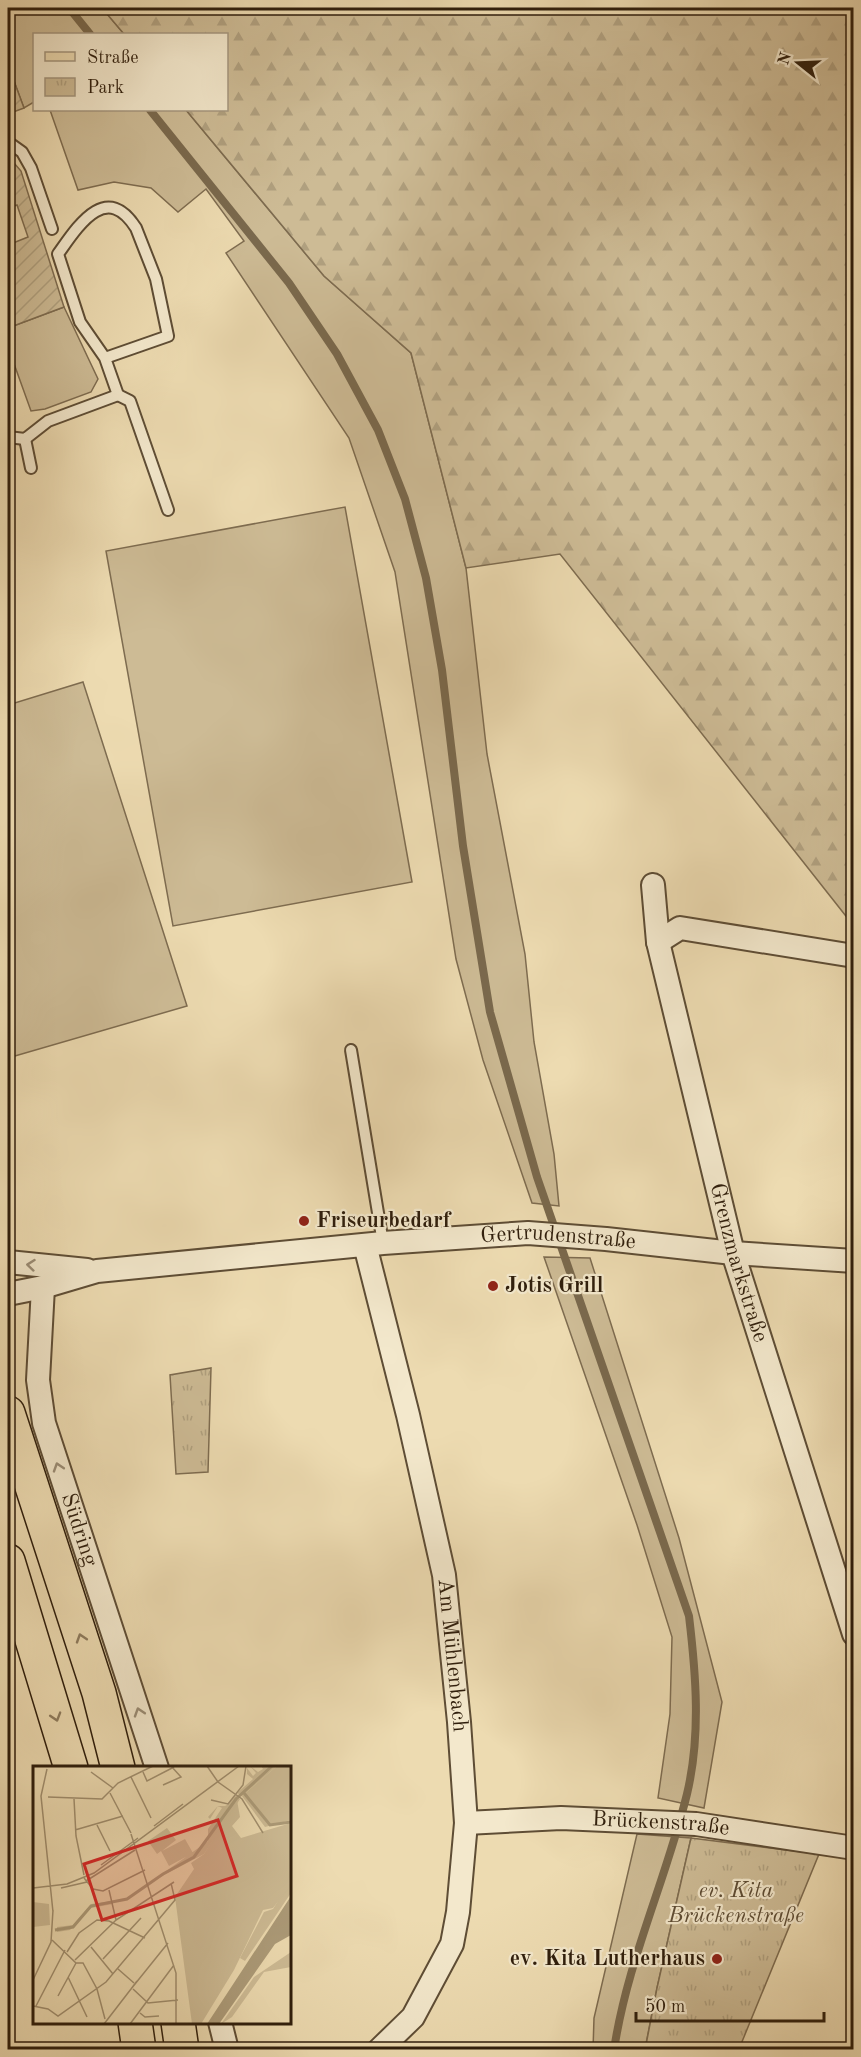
<svg xmlns="http://www.w3.org/2000/svg" width="861" height="2057" viewBox="0 0 861 2057" font-family="'Old Standard TT',serif">
<style>
.grass{fill:#cdbb95;stroke:#7e6c50;stroke-width:1.5}
.forest{fill:url(#forest-firs);stroke:#7e6c50;stroke-width:1.5}
.park{fill:url(#park-tufts);stroke:#7e6c50;stroke-width:1.5}
.garden{fill:url(#garden-furrows);stroke:#7e6c50;stroke-width:1.5}
.lines{fill:none;stroke-linecap:round;stroke-linejoin:round}
.stream{stroke:#7a694d;stroke-width:8}
.lane-casing{stroke:#5e4d35;stroke-width:14}
.street-casing{stroke:#5e4d35;stroke-width:26}
.primary-casing{stroke:#2f1e0c;stroke-width:36}
.lane{stroke:#f3e8cc;stroke-width:10}
.street{stroke:#f3e8cc;stroke-width:22}
.primary{stroke:#eddbb1;stroke-width:33}
.oneway{stroke:#9b8d76}
.oneway2{stroke:#8e7c5e}
.poi-dot{fill:#8f2418;stroke:#f3e8cc;stroke-width:2}
.labels{text-anchor:middle;dominant-baseline:central;stroke-width:4.5;stroke-linejoin:round;paint-order:stroke}
.poi-label{font-size:22px;font-weight:bold;fill:#2f1e0c;stroke:#f3e8cc;text-anchor:start}
.street-label{font-size:22px;fill:#2f1e0c;stroke:#f3e8cc}
.park-label{font-size:22px;font-style:italic;fill:#5e4d35;stroke:#f3e8cc}
.inset-river{fill:none;stroke:#ac9b79;stroke-width:3}
.inset-road{fill:none;stroke:#a18f6f;stroke-width:1.5}
.view{fill:#d62828;fill-opacity:0.15;stroke:#d62828;stroke-width:3}
.inset-edge{fill:none;stroke:#2f1e0c;stroke-width:3}
</style>
<defs>
<pattern id="forest-firs" width="22" height="20" patternUnits="userSpaceOnUse" patternTransform="scale(1.5)"><rect width="22" height="20" fill="#cdbb95"/><path d="M5 1l3.5 6h-7zM16 11l3.5 6h-7z" fill="#b0a07f"/></pattern>
<pattern id="park-tufts" width="24" height="20" patternUnits="userSpaceOnUse" patternTransform="scale(1.5)"><rect width="24" height="20" fill="#cdbb95"/><path d="M3 7l-1-3M5 7V3M7 7l1-3M15 17l-1-3M17 17v-4M19 17l1-3" fill="none" stroke="#b0a07f"/></pattern>
<pattern id="garden-furrows" width="10" height="10" patternUnits="userSpaceOnUse" patternTransform="scale(1.5)"><rect width="10" height="10" fill="#cdbb95"/><path d="M-1 1l2-2M0 10L10 0M9 11l2-2" fill="none" stroke="#b0a07f"/></pattern>
</defs>
<rect width="100%" height="100%" fill="#eddbb1"/>
<filter id="stains"><feTurbulence type="fractalNoise" baseFrequency=".00333" numOctaves="4"/><feColorMatrix values="0 0 0 0 .2 0 0 0 0 .09 0 0 0 0 .02 0 0 0 .5 -.17"/></filter>
<radialGradient id="worn" r=".72"><stop offset=".6" stop-color="#630" stop-opacity="0"/><stop offset="1" stop-color="#630" stop-opacity=".3"/></radialGradient>
<!-- grass -->
<g class="grass">
<polygon points="8,8 102,8 124,34 34,34 34,102 24,108 8,65"/>
<polygon points="50,110 186,110 324,276 411,353 466,568 487,754 525,954 534,1042 554,1154 559,1206 532,1203 483,1060 456,959 395,572 349,438 226,253 244,241 206,189 178,212 151,188 114,182 78,190"/>
<polygon points="64,307 98,379 91,392 45,409 31,411 8,347 8,328"/>
<polygon points="345,507 412,882 173,926 106,551"/>
<polygon points="83,682 187,1006 8,1058 8,705"/>
<polygon points="544,1257 590,1258 679,1538 722,1702 704,1808 658,1798 670,1714 672,1637 637,1525"/>
<polygon points="637,1834 691,1838 657,1988 645,2049 593,2050 594,2018"/>
</g>
<!-- forest -->
<polygon class="forest" points="102,8 853,8 853,925 560,554 466,568 411,353 324,276 186,110 226,110 226,34 124,34"/>
<!-- park -->
<g class="park">
<polygon points="211,1368 208,1472 176,1474 170,1375"/>
<polygon points="691,1838 819,1854 739,2049 645,2050 657,1988"/>
</g>
<!-- garden -->
<g class="garden">
<polygon points="8,65 24,108 8,114"/>
<polygon points="8,156 21,171 64,307 8,328 8,245 28,237 17,205 8,208"/>
</g>
<g class="lines">
<!-- stream -->
<g class="stream">
<polyline points="69,8 90,34"/>
<path d="M150 110 289 283 337 354 378 430 405 499 426 578 442 670 463 846 490 1012 537 1177 689 1616C696 1675 701 1735 687 1794 666 1880 627 1962 614 2050"/>
</g>
<!-- lane casing -->
<g class="lane-casing">
<g id="lane">
<polyline points="8,142 22,152 31,168 52,229"/>
<polyline points="118,395 130,401 168,510"/>
<path d="M8 437 25 439 48 421 118 395 105 358 80 322 58 254C78 226 106 181 136 228L156 279 168 336 105 358"/>
<polyline points="25,439 31,468"/>
<polyline points="351,1050 383,1243"/>
</g>
</g>
<!-- street casing -->
<g class="street-casing">
<g id="street">
<path id="s1" d="M653 885 658 942 733 1253 854 1634"/>
<polyline points="658,942 680,928 854,956"/>
<path id="s2" d="M365 1245 408 1415 444 1575 459 1722 466 1823 458 1912 452 1944 413 2017 379 2050"/>
<polyline points="8,1262 87,1270"/>
<path id="s3" d="M43 1287 38 1380 44 1423 157 1768"/>
<path id="s4" d="M8 1294 43 1287 97 1271 383 1243 528 1233 606 1239 733 1253 854 1261"/>
<path id="s5" d="M466 1823 561 1818 696 1824 854 1848"/>
<polyline points="220,2022 227,2050"/>
</g>
</g>
<!-- primary casing -->
<g class="primary-casing">
<g id="primary">
<polyline points="8,1413 99,1693 118,1768"/>
<polyline points="8,1561 71,1768"/>
<polyline points="135,2022 139,2050"/>
<polyline points="178,2022 182,2050"/>
</g>
</g>
<!-- lane -->
<use href="#lane" class="lane"/>
<!-- street -->
<use href="#street" class="street"/>
<!-- primary -->
<use href="#primary" class="primary"/>
</g>
<!-- one-way arrows -->
<defs><path id="oneway-chevron" d="M-2-3.5L2.5 0L-2 3.5" fill="none" stroke-width="1.6" stroke-linecap="round" stroke-linejoin="round" transform="scale(1.5)"/></defs>
<g class="oneway">
<use href="#oneway-chevron" transform="translate(31 1265) rotate(-174)"/>
<use href="#oneway-chevron" transform="translate(58 1467) rotate(-108)"/>
<use href="#oneway-chevron" transform="translate(139 1712) rotate(-108)"/>
</g>
<g class="oneway2">
<use href="#oneway-chevron" transform="translate(81 1638) rotate(-108)"/>
<use href="#oneway-chevron" transform="translate(56 1717) rotate(73)"/>
</g>
<!-- markers -->
<g class="poi-dot">
<circle cx="304" cy="1221" r="6"/>
<circle cx="493" cy="1286" r="6"/>
<circle cx="717" cy="1959" r="6"/>
</g>
<g class="labels">
<!-- poi labels -->
<g class="poi-label">
<text x="316" y="1221">Friseurbedarf</text>
<text x="505" y="1286">Jotis Grill</text>
<text x="705" y="1959" text-anchor="end">ev. Kita Lutherhaus</text>
</g>
<!-- street labels -->
<g class="street-label">
<text stroke="none"><textPath href="#s4" startOffset="555">Gertrudenstraße</textPath></text>
<text stroke="none"><textPath href="#s1" startOffset="388">Grenzmarkstraße</textPath></text>
<text stroke="none"><textPath href="#s3" startOffset="249">Südring</textPath></text>
<text stroke="none"><textPath href="#s2" startOffset="420">Am Mühlenbach</textPath></text>
<text stroke="none"><textPath href="#s5" startOffset="195">Brückenstraße</textPath></text>
</g>
<!-- park labels -->
<g class="park-label">
<text x="736" y="1891">ev. Kita<tspan x="736" dy="25">Brückenstraße</tspan></text>
</g>
</g>
<!-- overview -->
<g transform="translate(33 1766)">
<rect width="258" height="258" fill="#eddbb1"/>
<path d="M217 0 225 6 230 3 228 0H244L209 30 204 27 220 13 214 8V2L220 10 223 7ZM202 29 207 33 171 88 118 116 175 75V63L189 42 185 40 177 53 175 51 184 41 186 40H192L194 39ZM134 62 143 74 129 85 152 73 160 87 136 100 128 85 124 88 115 75ZM258 114V127L212 195 207 192 231 146 240 143ZM79 135 80 138 58 142 37 164 24 166V161L40 159 58 138Z" fill="#cdbb95"/>
<path d="M244 0H258V54L232 61 209 30ZM204 34 207 51 199 60 208 72 258 57V119L240 142 230 144 201 204 168 258H159L142 131 161 103 158 97 171 88ZM258 186V201L231 206 199 251 188 258 221 211Z" fill="#cdbb95"/>
<path d="M0 136 16 138 17 159 0 161Z" fill="#cdbb95"/>
<path d="M258 130V169L242 178 186 258H174Z" fill="#ac9b79"/>
<path class="inset-river" d="M211 27 237 59 258 56M22 164 40 161 58 140 94 133 130 108 161 91 203 33 239 0"/>
<path class="inset-road" d="M174 0 185 16 209 33 230 67M14 3 8 30 20 146M58 6 80 22M110 6 114 15 141 1M98 11 118 52M130 19 148 11 138 0M77 27 98 67M15 31 69 33 85 17 120 0M41 33 43 70 51 109M178 34 195 38 210 19 213 0M64 59 77 85M121 60 150 38M42 64 90 50M98 68 143 207V258M68 99 105 72M51 112 60 123 70 125 112 104M53 115 102 84M0 122 34 118 61 107 206 0M28 122 54 116M76 124 83 154M19 174 43 197H50L64 223 72 253M58 181 80 208M34 186 46 167 64 154 76 155 112 172M70 193 108 152M42 194 83 154 141 116M85 203 101 217M35 211 54 251M0 214 18 176 20 144M104 215 98 223 135 177M100 223 115 237 145 234M25 230 43 197M0 240 15 243 25 250 73 216 142 134 138 117M3 240 32 184M107 247 112 251 126 250M71 258 98 223M97 258 141 199"/>
<path class="view" d="M185 54 204 110 69 154 51 98Z"/>
<rect width="258" height="258" class="inset-edge"/>
</g>
<!-- margin -->
<rect width="861" height="2057" fill="none" stroke="#eddbb1" stroke-width="30"/>
<rect x="9" y="9" width="843" height="2039" fill="none" stroke="#2f1e0c" stroke-width="3"/>
<rect x="15" y="15" width="831" height="2027" fill="none" stroke="#2f1e0c" stroke-width="1.5"/>
<!-- legend -->
<rect x="33" y="33" width="195" height="78" fill="#f3e8cc" stroke="#a5977f" stroke-width="1.5"/>
<rect x="45" y="52" width="30" height="9" fill="#eddbb1" stroke="#a5977f" stroke-width="1.5"/>
<text x="87" y="63" font-size="18" fill="#2f1e0c">Straße</text>
<rect x="45" y="78" width="30" height="18" fill="url(#park-tufts)" stroke="#a5977f" stroke-width="1.5"/>
<text x="87" y="93" font-size="18" fill="#2f1e0c">Park</text>
<!-- north arrow -->
<g transform="translate(798 63) rotate(288)" stroke="#f3e8cc" stroke-width="4.5" paint-order="stroke">
<path d="M0-4.5L10 22L0 15L-10 22Z" fill="#2f1e0c"/>
<text y="-9" font-size="16" font-weight="bold" text-anchor="middle" fill="#2f1e0c">N</text>
</g>
<!-- scale -->
<path d="M636 2012v9h188v-9" fill="none" stroke="#2f1e0c" stroke-width="3"/>
<text x="645" y="2012" font-size="18" fill="#2f1e0c" stroke="#f3e8cc" stroke-width="4.5" paint-order="stroke">50 m</text>
<rect width="100%" height="100%" filter="url(#stains)"/>
<rect width="100%" height="100%" fill="url(#worn)"/>
</svg>
